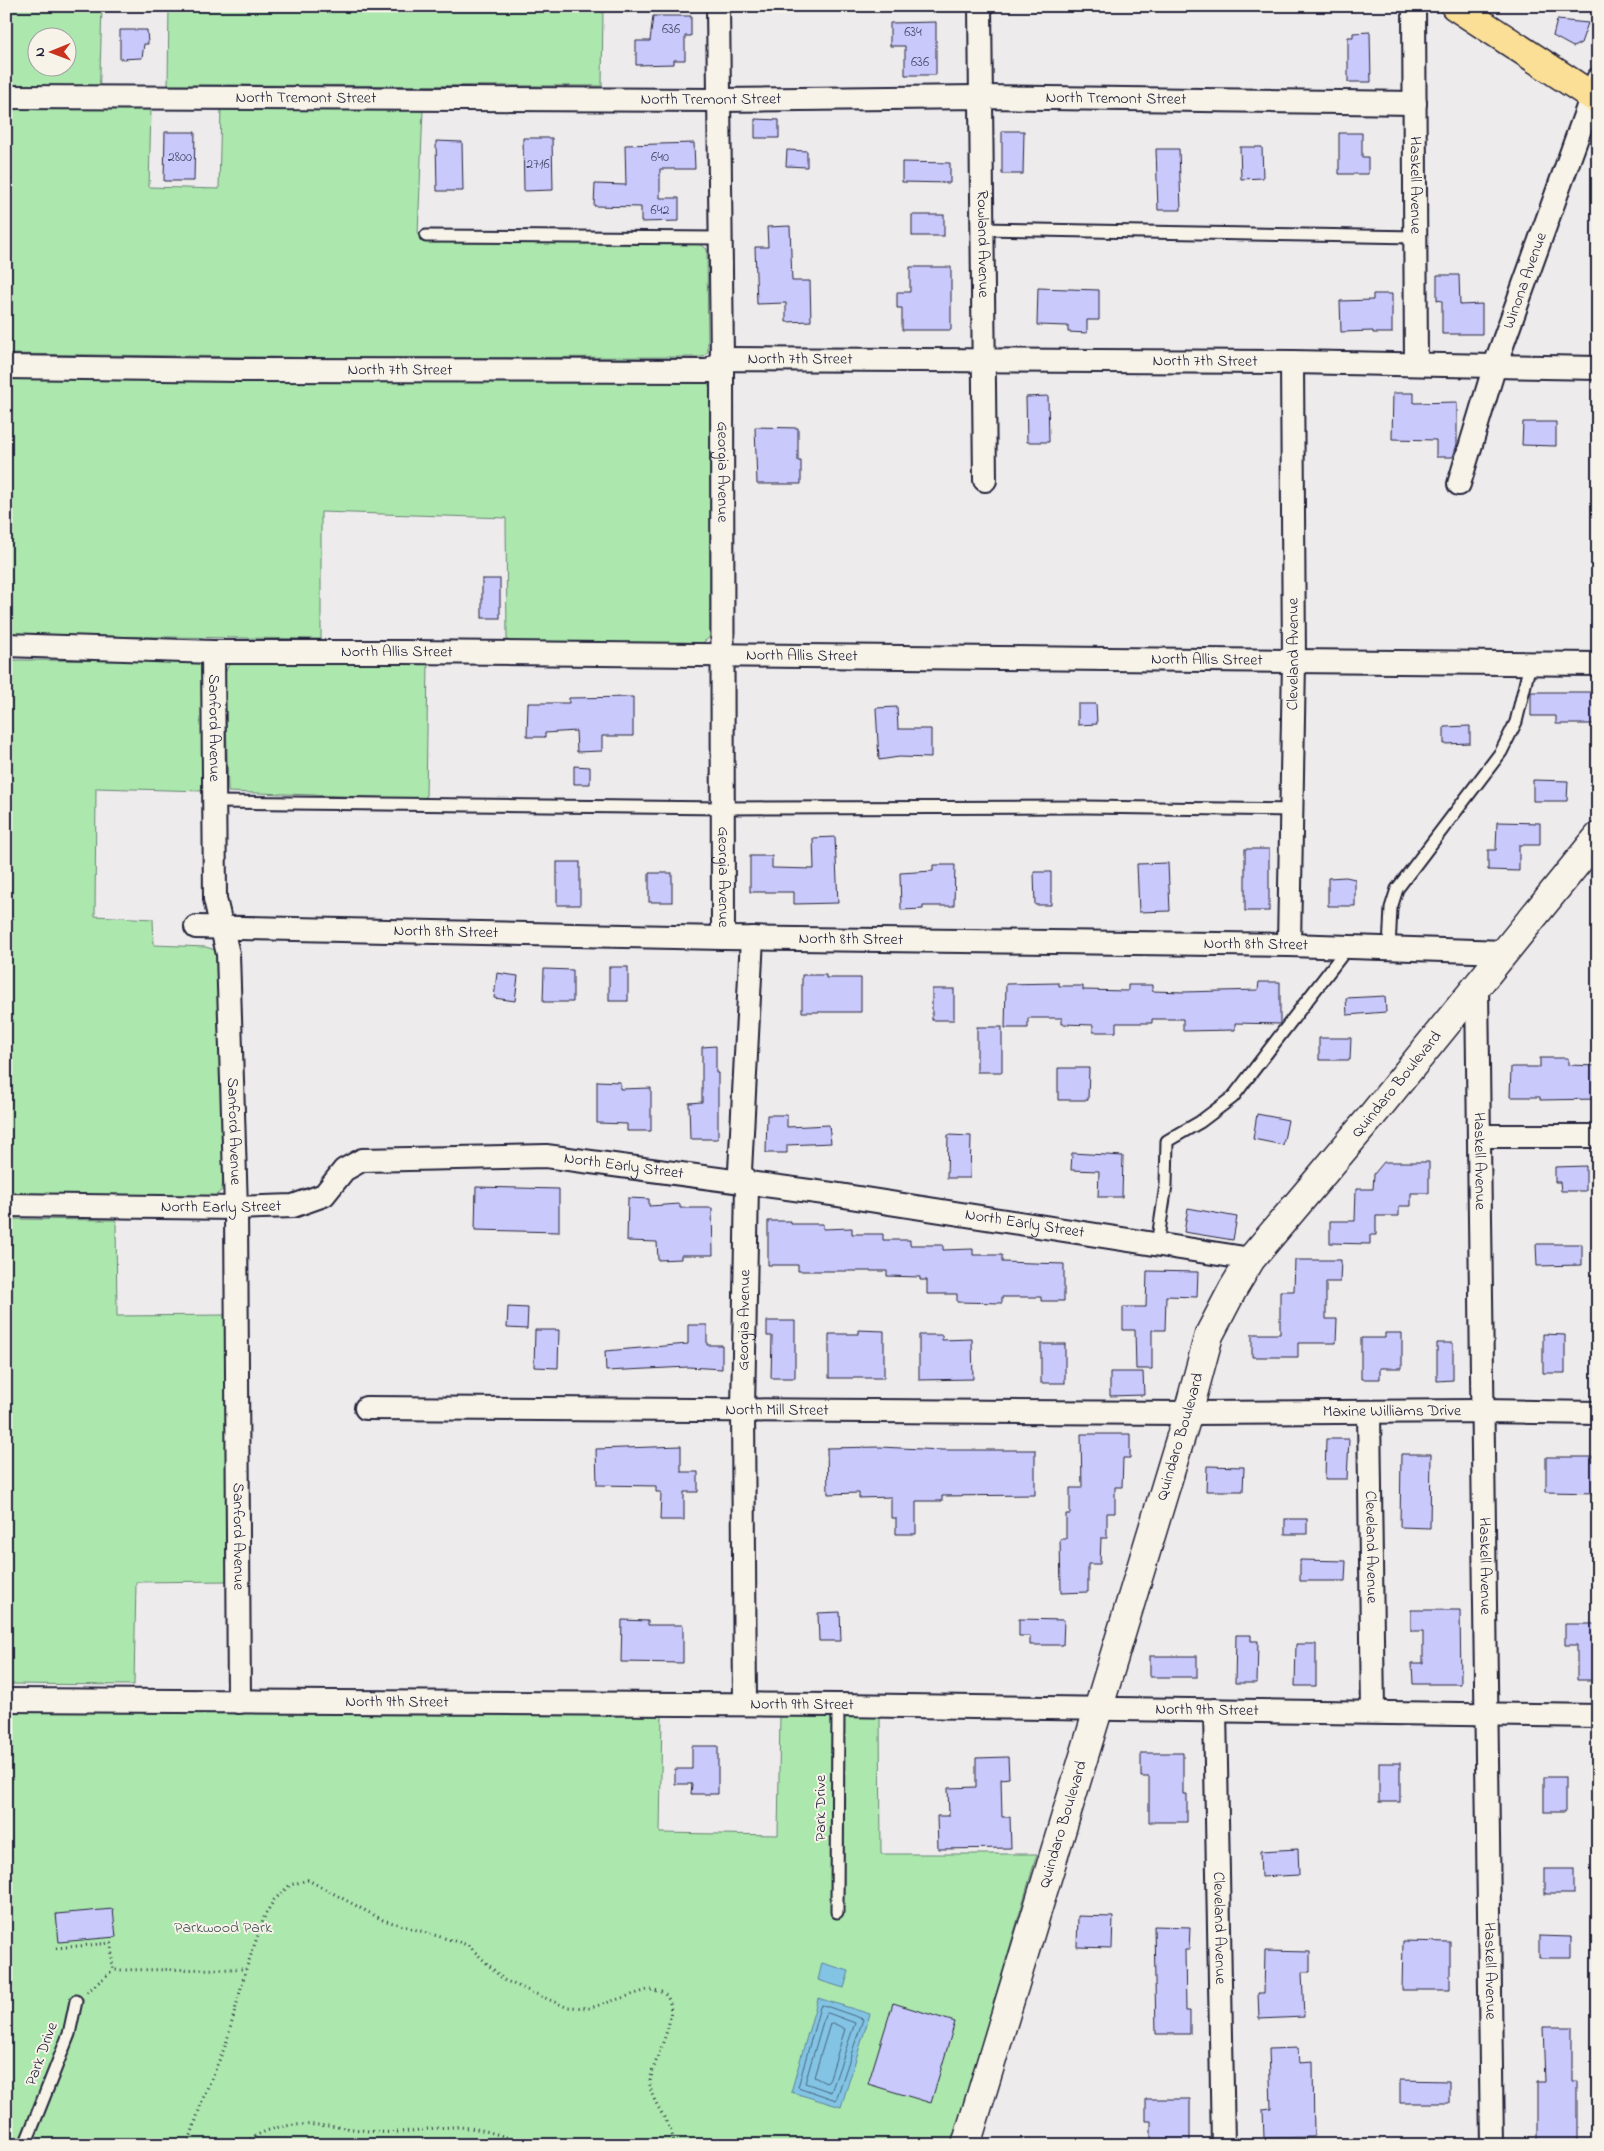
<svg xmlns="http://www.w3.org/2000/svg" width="1604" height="2151" viewBox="0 0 1604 2151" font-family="'Indie Flower',sans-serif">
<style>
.green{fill:#ace7ad;stroke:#678474;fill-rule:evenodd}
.water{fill:#83c4e4;stroke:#5c83a0}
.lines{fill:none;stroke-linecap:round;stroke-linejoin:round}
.shore{stroke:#49637f;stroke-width:1}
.building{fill:#cac9fc;stroke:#22223b}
.lane-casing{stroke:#22223b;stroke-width:15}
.street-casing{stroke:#22223b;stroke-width:26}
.secondary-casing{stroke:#22223b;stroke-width:31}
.primary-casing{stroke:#22223b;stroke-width:31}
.path{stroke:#22223b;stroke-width:3;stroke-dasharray:1 4;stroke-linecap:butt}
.lane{stroke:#f7f3e8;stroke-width:11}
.street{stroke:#f7f3e8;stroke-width:22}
.secondary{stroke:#f7f3e8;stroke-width:28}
.primary{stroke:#fbdf96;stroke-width:28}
.labels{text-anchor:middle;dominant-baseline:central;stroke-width:4;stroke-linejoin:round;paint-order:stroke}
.number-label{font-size:14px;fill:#4c4c6b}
.street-label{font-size:16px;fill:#22223b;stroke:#f7f3e8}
.park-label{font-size:16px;fill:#445358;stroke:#f7f3e8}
</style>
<rect width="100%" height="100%" fill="#eeebec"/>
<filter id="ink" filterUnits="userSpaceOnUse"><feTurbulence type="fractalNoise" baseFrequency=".02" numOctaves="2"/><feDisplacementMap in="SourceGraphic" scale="10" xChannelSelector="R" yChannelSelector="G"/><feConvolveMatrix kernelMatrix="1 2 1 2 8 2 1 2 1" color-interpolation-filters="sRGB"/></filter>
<g filter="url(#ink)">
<!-- green -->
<g class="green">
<path d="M6 6H102L99 106 151 108 149 187 219 189 221 108 423 109 418 235 422 241 698 243 707 249 708 352 703 357 344 358 6 354ZM38 38H68V68H38Z"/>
<polygon points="169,6 603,6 602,86 168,85"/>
<polygon points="6,377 707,380 710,388 710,637 701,644 507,644 506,518 321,512 321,639 6,635"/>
<polygon points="10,660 193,661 202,666 203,791 96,788 95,916 153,919 154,945 206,947 215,950 218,958 223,1177 222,1190 214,1197 6,1194 6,758 8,758"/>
<polygon points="230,662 428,663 426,799 228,792 225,673"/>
<polygon points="6,1219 116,1220 117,1316 225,1315 229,1581 136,1582 134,1685 6,1684"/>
<polygon points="6,1711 662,1713 660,1833 778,1835 780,1715 880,1715 881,1854 1037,1854 952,2145 6,2145"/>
</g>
<!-- water -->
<g class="water">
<polygon points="822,1963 849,1971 844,1988 818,1980"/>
<polygon points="818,1998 870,2014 841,2107 791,2092"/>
</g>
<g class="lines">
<!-- shore -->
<g class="shore">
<polygon points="823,2005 863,2019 836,2100 798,2087 820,2007"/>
<polygon points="828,2013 855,2023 831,2092 805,2083 825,2015"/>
<polygon points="833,2023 845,2029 829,2081 826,2083 814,2077 830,2024"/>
</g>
</g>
<!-- building -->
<g class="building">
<polygon points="653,16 691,16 691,36 685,36 685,60 674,60 674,64 636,65 636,41 650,41"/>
<polygon points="1557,20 1588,23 1581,43 1573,47 1553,36"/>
<polygon points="936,22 936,75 905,75 905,46 890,46 890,23"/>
<polygon points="120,30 147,30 148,44 144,44 142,58 120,59"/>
<polygon points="1370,32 1371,82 1348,82 1348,37 1353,37 1353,33"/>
<polygon points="755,119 779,120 779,138 755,138"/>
<polygon points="1002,131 1024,131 1023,174 1002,174"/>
<polygon points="165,132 195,132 194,181 164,181"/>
<polygon points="1339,133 1362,133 1362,157 1368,157 1368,174 1339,174"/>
<polygon points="523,138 552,138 553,190 524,191"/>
<polygon points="436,141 462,142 463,191 437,191"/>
<polygon points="694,143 695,169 660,169 660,198 679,198 679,221 641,222 641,207 594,206 595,184 626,185 625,145"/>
<polygon points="1240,147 1262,147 1263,178 1241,179"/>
<polygon points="1156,149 1179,149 1181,210 1158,210"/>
<polygon points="787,150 807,151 807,167 786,166"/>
<polygon points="902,162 950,163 950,183 902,182"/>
<rect x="912" y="215" width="32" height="21"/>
<polygon points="790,226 792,281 810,281 811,321 786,322 786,303 757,304 755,247 768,247 767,227"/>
<polygon points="910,267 951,267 951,330 902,330 902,308 897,308 897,292 910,292"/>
<polygon points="1437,275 1459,275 1460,305 1482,304 1482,334 1442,334 1442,301 1437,300"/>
<polygon points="1038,288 1099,290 1099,320 1087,320 1087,333 1068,332 1068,326 1037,325"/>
<polygon points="1373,294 1392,294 1392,333 1373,333 1373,331 1341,332 1340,301 1373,300"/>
<polygon points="1393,393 1414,393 1414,403 1457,402 1457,444 1453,457 1436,457 1436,440 1392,439"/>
<polygon points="1048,396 1049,442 1027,442 1026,397"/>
<polygon points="1523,422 1556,422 1556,446 1522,445"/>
<polygon points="755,427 798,428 798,461 801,461 801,484 757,484"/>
<rect x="482" y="579" width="18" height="39"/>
<polygon points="1531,692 1598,692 1598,724 1556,724 1556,716 1531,716"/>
<polygon points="633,697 633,736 602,736 602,751 577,752 576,731 545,733 545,737 527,737 528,703 569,703 569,698"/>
<polygon points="1078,704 1096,704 1097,724 1078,725"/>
<polygon points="897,707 898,729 931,729 931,758 899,757 879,760 876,708"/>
<polygon points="1470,726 1470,743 1444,744 1444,727"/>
<polygon points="574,766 590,767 590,784 574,784"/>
<polygon points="1533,780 1568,781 1567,801 1533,801"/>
<polygon points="1497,822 1540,823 1540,845 1519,845 1519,871 1488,870 1488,850 1496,850"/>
<polygon points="835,837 838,903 794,904 794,892 750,892 750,856 772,856 772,868 814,869 813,838"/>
<rect x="1245" y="849" width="24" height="62"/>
<rect x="557" y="862" width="23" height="43"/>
<polygon points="1168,863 1170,911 1139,912 1137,864"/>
<polygon points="933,865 955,865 954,906 923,906 923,909 901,910 900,873 933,871"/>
<polygon points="1034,872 1051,872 1051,905 1035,905"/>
<rect x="649" y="873" width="23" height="29"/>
<polygon points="1346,877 1355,879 1355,906 1328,906 1328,878"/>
<rect x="609" y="967" width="19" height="34"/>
<polygon points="544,969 573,970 573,1002 543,1002"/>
<polygon points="497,973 518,976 515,1001 494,998"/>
<polygon points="802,975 826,975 826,978 861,978 861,1012 802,1012"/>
<polygon points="1259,982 1280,982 1280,1024 1235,1023 1235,1030 1183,1031 1183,1019 1152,1019 1152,1023 1116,1023 1116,1032 1093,1032 1093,1025 1062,1024 1062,1018 1028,1018 1028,1028 1005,1028 1006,984 1059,983 1059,986 1083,986 1083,990 1128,991 1128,985 1152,985 1152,991 1184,992 1258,990"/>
<rect x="932" y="989" width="22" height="31"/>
<polygon points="1385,996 1386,1012 1347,1015 1346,998"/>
<rect x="977" y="1027" width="25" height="45"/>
<polygon points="1319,1038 1351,1038 1350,1060 1319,1060"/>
<polygon points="716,1046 716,1073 718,1073 718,1139 690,1139 689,1103 702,1102 702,1047"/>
<polygon points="1540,1058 1568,1058 1568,1065 1598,1066 1598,1099 1540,1100 1540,1097 1510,1097 1511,1067 1540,1067"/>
<polygon points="1058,1068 1089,1068 1088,1100 1058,1100"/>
<polygon points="597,1081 620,1082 620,1089 651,1088 651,1131 627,1131 627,1124 597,1123"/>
<polygon points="1257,1114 1288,1120 1283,1145 1253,1139"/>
<polygon points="767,1115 787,1115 787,1127 829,1125 831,1143 787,1145 787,1153 766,1153"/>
<polygon points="948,1135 971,1136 970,1178 947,1178"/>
<polygon points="1072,1153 1123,1156 1122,1197 1098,1197 1099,1171 1071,1170"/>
<polygon points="1384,1162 1429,1162 1429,1193 1411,1193 1411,1206 1399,1206 1399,1216 1376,1216 1376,1235 1370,1235 1370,1244 1330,1243 1330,1221 1355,1221 1356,1189 1373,1189 1374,1174"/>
<polygon points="1586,1166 1586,1191 1561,1191 1560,1182 1555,1182 1555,1167"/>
<polygon points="476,1187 559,1189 559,1232 475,1230"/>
<polygon points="628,1198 649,1199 649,1206 680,1204 680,1208 712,1208 713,1255 681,1255 681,1259 658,1260 657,1242 627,1241"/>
<polygon points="1188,1208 1237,1217 1233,1240 1184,1232"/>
<polygon points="768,1221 791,1221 791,1224 823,1224 823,1229 852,1228 852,1234 883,1234 883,1240 910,1240 910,1245 943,1245 943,1250 973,1249 973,1255 1002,1255 1002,1262 1064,1264 1064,1301 1041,1301 1041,1297 1002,1297 1002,1303 957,1302 957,1294 927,1294 927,1280 920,1280 920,1277 887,1276 887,1271 798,1271 798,1265 768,1265"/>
<polygon points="1536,1244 1582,1244 1582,1265 1537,1266"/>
<polygon points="1295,1260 1341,1260 1340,1282 1326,1282 1326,1319 1337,1319 1336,1343 1298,1343 1298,1357 1252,1357 1252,1334 1280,1334 1280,1291 1294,1291"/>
<polygon points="1147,1271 1198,1272 1197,1297 1166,1296 1165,1330 1152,1330 1152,1369 1136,1369 1135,1330 1123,1330 1123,1307 1146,1307"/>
<polygon points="508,1307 528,1308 527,1329 507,1328"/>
<polygon points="767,1321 795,1321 795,1378 771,1378 772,1336 767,1336"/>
<polygon points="688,1325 707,1325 707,1345 722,1345 722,1369 688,1367 606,1371 605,1351 688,1344"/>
<polygon points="535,1330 559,1330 558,1368 534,1367"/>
<polygon points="858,1330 884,1331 884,1378 829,1378 829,1334 858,1334"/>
<polygon points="1385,1333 1402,1333 1402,1368 1380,1368 1380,1379 1361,1379 1361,1338 1385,1338"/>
<polygon points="1543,1334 1565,1335 1565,1373 1543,1373"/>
<polygon points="919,1335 942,1335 942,1340 972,1339 973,1379 919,1380"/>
<polygon points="1437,1343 1453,1343 1453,1380 1437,1381"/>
<rect x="1041" y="1344" width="24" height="39"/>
<polygon points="1110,1372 1143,1372 1144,1395 1110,1396"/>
<polygon points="1081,1434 1130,1434 1130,1458 1123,1458 1122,1487 1115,1487 1115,1513 1107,1513 1107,1538 1101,1538 1100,1564 1088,1564 1088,1592 1061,1593 1060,1539 1066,1539 1066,1514 1070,1514 1070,1488 1082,1488"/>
<polygon points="1326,1439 1349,1439 1347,1479 1325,1479"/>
<polygon points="681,1446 681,1472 698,1472 698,1492 684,1492 684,1520 660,1520 661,1492 656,1492 656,1486 597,1485 596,1449"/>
<polygon points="880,1447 942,1450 1035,1450 1035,1495 942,1496 942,1501 916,1501 916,1534 896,1534 896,1518 891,1518 891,1497 859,1498 859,1493 828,1494 827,1448"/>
<polygon points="1401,1454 1431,1454 1430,1528 1400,1527"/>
<polygon points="1546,1457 1598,1457 1598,1493 1546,1492"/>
<polygon points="1207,1466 1244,1467 1243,1491 1206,1491"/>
<rect x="1285" y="1519" width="22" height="15"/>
<polygon points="1300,1560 1346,1561 1345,1581 1300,1581"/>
<polygon points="1411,1610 1460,1610 1461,1684 1413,1684 1412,1663 1423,1663 1423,1631 1411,1631"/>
<polygon points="840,1612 841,1641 819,1641 818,1613"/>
<polygon points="1019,1619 1064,1620 1063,1645 1030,1645 1030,1636 1019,1636"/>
<polygon points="622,1620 648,1621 648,1625 683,1625 683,1663 621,1662"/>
<polygon points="1565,1624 1598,1624 1598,1680 1577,1680 1577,1645 1565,1645"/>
<polygon points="1236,1635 1251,1635 1251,1641 1258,1641 1257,1683 1235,1683"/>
<polygon points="1296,1644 1316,1644 1316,1686 1295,1686"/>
<rect x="1150" y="1656" width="47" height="21"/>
<polygon points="692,1746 718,1746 718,1794 691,1794 692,1784 675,1784 675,1769 692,1769"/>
<polygon points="1141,1753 1183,1753 1183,1794 1187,1794 1187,1822 1149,1822 1149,1777 1141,1777"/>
<polygon points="1008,1757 1009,1778 1001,1779 1002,1817 1010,1817 1011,1848 938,1849 937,1816 949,1816 948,1788 976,1787 976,1758"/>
<rect x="1379" y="1763" width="21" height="39"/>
<rect x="1544" y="1777" width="21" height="35"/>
<polygon points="1298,1849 1299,1875 1261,1877 1260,1851"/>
<rect x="1545" y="1869" width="29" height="25"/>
<polygon points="113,1909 116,1937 59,1942 56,1914"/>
<polygon points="1078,1916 1113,1917 1112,1948 1077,1947"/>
<polygon points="1154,1926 1190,1927 1189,1950 1185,1950 1186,2011 1190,2011 1190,2034 1156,2034"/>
<polygon points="1539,1936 1571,1937 1571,1958 1539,1958"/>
<polygon points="1403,1941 1450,1942 1450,1990 1402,1990"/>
<polygon points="1265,1951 1310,1952 1310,1972 1302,1972 1304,2017 1259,2019 1258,1993 1264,1993"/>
<polygon points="893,2003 955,2022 931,2103 868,2084"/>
<polygon points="1543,2027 1572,2027 1572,2082 1577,2082 1577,2145 1537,2145 1537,2082 1545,2082"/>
<polygon points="1298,2048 1299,2063 1313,2062 1314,2137 1264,2138 1263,2109 1271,2108 1269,2049"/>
<polygon points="1400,2080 1449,2081 1449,2103 1400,2103"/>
<polygon points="1146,2099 1190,2099 1190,2145 1151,2145 1151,2121 1146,2121"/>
</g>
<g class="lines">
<!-- lane casing -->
<g class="lane-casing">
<g id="lane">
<polyline points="981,229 1416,237"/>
<polyline points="426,236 720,238"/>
<polyline points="214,802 723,808 1086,807 1292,810"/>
<polyline points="1389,948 1391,908 1397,889 1501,752 1516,722 1530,664"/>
<polyline points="1157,1245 1166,1185 1167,1141 1200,1122 1233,1097 1348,947"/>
<polyline points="837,1912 838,1705"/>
<polyline points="25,2145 69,2034 76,2001"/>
</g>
</g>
<!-- street casing -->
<g class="street-casing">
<g id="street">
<path id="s1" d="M718 6 722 359 723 938"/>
<path id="s2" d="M980 6 985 480"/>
<path id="s3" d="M1414 6 1416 364"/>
<path id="s4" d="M6 97 718 100 979 97 1415 103"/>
<path id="s5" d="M6 367 238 370 710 371 722 359 1292 362 1598 368"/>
<path id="s6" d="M1459 484 1495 365 1598 79"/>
<path id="s7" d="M6 645 213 652H405L1598 664"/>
<path id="s8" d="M213 652 215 899 228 954 236 1208 239 1702"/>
<path id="s9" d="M196 927 723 938 1289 945 1505 952"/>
<path id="s10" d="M1289 945 1294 661 1292 362"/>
<path id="s11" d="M1477 987 1492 2145"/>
<polyline points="1480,1136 1598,1136"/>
<path id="s12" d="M6 1205 236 1208 293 1206 324 1195 344 1170 362 1160 546 1156 832 1194 1251 1259"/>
<path id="s13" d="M366 1408 1188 1413 1481 1411 1598 1413"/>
<path id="s14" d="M1369 1412 1373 1712"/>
<path id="s15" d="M6 1700 838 1705 1598 1716"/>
<path id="s16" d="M745 1704 743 1410 747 1184 740 1171 752 938"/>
<path id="s17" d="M1215 1710 1223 2145"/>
</g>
</g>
<!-- secondary casing -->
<g class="secondary-casing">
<g id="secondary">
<path id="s18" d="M966 2145 1188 1413 1209 1335 1233 1289 1251 1259 1370 1118 1598 837"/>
</g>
</g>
<!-- primary casing -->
<g class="primary-casing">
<polyline id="primary" points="1455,6 1598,100"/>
</g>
<!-- path -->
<g class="path">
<polyline points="56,1948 111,1943 113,1970 246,1969"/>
<polyline points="87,1992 113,1970"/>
<path d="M188 2145 202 2101 226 2044 246 1969 265 1915 274 1900 290 1885 308 1880 383 1920 468 1945 504 1980 566 2007 590 2008 647 1990C699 1988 649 2063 650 2084 651 2104 673 2123 674 2145"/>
<path d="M242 2145C283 2112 331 2128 379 2132 404 2134 430 2127 455 2127 481 2127 505 2137 529 2145"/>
</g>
<!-- lane -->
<use href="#lane" class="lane"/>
<!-- street -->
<use href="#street" class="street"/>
<!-- secondary -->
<use href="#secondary" class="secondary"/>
<!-- primary -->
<use href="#primary" class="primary"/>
</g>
</g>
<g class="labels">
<!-- number labels -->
<g class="number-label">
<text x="671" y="29">636</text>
<text x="913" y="32">634</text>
<text x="920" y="62">636</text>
<text x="180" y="157">2800</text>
<text x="660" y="157">640</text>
<text x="538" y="164">2716</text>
<text x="660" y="210">642</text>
</g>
<!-- street labels -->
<g class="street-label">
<text stroke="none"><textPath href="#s4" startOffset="300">North Tremont Street</textPath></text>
<text stroke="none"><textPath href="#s4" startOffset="705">North Tremont Street</textPath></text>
<text stroke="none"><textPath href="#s4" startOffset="1110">North Tremont Street</textPath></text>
<text stroke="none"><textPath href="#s3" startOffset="179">Haskell Avenue</textPath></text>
<text stroke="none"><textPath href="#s2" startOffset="238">Rowland Avenue</textPath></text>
<text stroke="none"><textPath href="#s6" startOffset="214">Winona Avenue</textPath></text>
<text stroke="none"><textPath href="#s5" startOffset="799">North 7th Street</textPath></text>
<text stroke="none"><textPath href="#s5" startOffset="1204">North 7th Street</textPath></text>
<text stroke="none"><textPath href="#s5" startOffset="394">North 7th Street</textPath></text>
<text stroke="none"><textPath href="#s1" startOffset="466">Georgia Avenue</textPath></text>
<text stroke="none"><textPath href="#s7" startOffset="391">North Allis Street</textPath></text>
<text stroke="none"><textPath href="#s10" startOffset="291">Cleveland Avenue</textPath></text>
<text stroke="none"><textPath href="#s7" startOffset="796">North Allis Street</textPath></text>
<text stroke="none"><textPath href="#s7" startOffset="1201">North Allis Street</textPath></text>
<text stroke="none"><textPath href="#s8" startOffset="76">Sanford Avenue</textPath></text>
<text stroke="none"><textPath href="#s1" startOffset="871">Georgia Avenue</textPath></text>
<text stroke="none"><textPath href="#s9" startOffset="250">North 8th Street</textPath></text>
<text stroke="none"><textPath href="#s9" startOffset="655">North 8th Street</textPath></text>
<text stroke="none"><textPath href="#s9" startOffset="1060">North 8th Street</textPath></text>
<text stroke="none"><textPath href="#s18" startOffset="1160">Quindaro Boulevard</textPath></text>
<text stroke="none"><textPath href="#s8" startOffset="481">Sanford Avenue</textPath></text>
<text stroke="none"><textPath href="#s11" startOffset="174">Haskell Avenue</textPath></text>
<text stroke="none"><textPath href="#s12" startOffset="635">North Early Street</textPath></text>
<text stroke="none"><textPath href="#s12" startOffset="215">North Early Street</textPath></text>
<text stroke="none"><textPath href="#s12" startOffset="1040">North Early Street</textPath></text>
<text stroke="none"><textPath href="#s16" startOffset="384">Georgia Avenue</textPath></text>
<text stroke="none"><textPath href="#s13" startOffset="411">North Mill Street</textPath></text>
<text stroke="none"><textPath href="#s13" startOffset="1026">Maxine Williams Drive</textPath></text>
<text stroke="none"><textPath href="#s18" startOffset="740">Quindaro Boulevard</textPath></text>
<text stroke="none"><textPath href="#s8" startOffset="886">Sanford Avenue</textPath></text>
<text stroke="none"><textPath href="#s14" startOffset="135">Cleveland Avenue</textPath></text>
<text stroke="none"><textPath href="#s11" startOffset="579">Haskell Avenue</textPath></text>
<text stroke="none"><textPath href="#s15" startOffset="391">North 9th Street</textPath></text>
<text stroke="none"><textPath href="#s15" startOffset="796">North 9th Street</textPath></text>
<text stroke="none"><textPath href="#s15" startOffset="1201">North 9th Street</textPath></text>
<text transform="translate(821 1808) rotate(-90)">Park Drive</text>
<text stroke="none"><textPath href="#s18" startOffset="335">Quindaro Boulevard</textPath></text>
<text stroke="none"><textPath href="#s17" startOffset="218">Cleveland Avenue</textPath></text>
<text stroke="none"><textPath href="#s11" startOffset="984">Haskell Avenue</textPath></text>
<text transform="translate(42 2054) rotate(-70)">Park Drive</text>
</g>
<!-- park labels -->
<g class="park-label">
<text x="223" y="1928">Parkwood Park</text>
</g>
</g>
<!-- margin -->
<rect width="1604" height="2151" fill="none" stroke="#f7f3e8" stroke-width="25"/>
<rect x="12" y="12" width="1579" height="2126" fill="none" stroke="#22223b" stroke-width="2" filter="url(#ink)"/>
<!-- north arrow -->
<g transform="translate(52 52) rotate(269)"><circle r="24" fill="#f7f3e8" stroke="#a29fa3"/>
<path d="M0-4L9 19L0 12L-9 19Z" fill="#c8321e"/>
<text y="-8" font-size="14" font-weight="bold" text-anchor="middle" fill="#22223b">N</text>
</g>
</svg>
